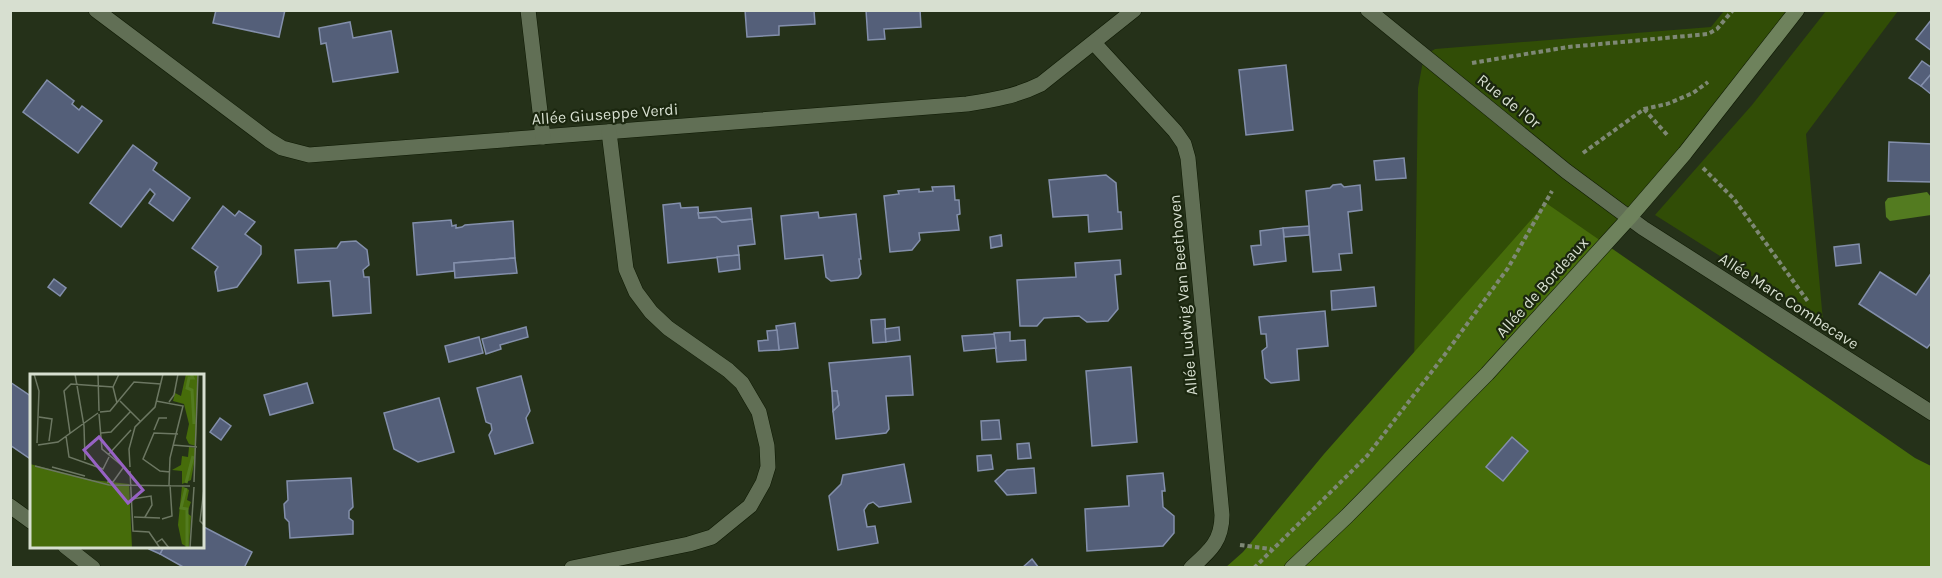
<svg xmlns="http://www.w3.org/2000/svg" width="1942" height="578" viewBox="0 0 1942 578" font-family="Karla,sans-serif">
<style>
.green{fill:#314d06}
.forest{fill:#466c0a}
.water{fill:#537b20}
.building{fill:#545f79;stroke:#838fab;stroke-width:1.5}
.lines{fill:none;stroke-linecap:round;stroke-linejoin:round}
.minor-casing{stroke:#0e1903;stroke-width:16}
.secondary-casing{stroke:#0e1903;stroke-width:16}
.path{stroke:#7e8875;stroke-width:4;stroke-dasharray:4.5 3;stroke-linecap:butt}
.minor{stroke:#616f55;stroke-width:15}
.secondary{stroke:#6e825c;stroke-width:15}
.labels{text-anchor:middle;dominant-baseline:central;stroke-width:4.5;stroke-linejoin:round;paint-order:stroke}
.street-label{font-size:16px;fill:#d7dfd0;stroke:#1b270f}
.inset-river{fill:none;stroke:#537b20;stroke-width:3}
.inset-road{fill:none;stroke:#6c7762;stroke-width:1.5}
.view{fill:#9762c4;fill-opacity:0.15;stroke:#9762c4;stroke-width:3}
.inset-edge{fill:none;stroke:#d7dfd0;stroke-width:3}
</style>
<rect width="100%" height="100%" fill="#253119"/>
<!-- green -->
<g class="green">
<polygon points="1724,11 1797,11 1487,374 1414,371 1418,88 1424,56 1435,49 1711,27"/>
<polygon points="1826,11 1898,11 1806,134 1823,321 1655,215 1752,105"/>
</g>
<!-- forest -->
<polygon class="forest" points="1546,203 1915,458 1931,466 1931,567 1225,568 1243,552 1324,454"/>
<!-- water -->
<polygon class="water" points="1927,192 1931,197 1931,215 1890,221 1886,217 1885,202 1888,198"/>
<!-- building -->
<g class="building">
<polygon points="216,10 285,10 279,37 213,23"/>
<polygon points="745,10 814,10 815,24 779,26 779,35 747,37"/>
<polygon points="866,10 920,10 921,27 884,29 885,39 868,40"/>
<polygon points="1932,19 1932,51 1916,39"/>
<polygon points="350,22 353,38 391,31 398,72 333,82 326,43 321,44 319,28"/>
<polygon points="1922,61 1932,68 1932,73 1921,86 1909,78"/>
<polygon points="1286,65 1293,130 1246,135 1239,70"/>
<polygon points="1932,73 1932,95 1921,86"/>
<polygon points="47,80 74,101 72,104 79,110 82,106 102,121 78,153 23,112"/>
<polygon points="1889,142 1932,144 1932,182 1888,181"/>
<polygon points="133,145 157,163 153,170 190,198 173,221 149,203 155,194 150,189 121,227 90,203"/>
<polygon points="1404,158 1406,178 1376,180 1374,161"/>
<polygon points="1106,175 1116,183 1118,212 1121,212 1122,229 1089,232 1088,215 1053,217 1049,180"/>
<polygon points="1341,184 1344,187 1360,185 1362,210 1348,212 1352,253 1339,254 1341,270 1313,272 1306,191 1330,188 1333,185"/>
<polygon points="954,186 955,200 959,200 960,214 957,215 959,230 919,233 920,240 912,250 890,252 884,196 899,194 898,191 919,189 919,192 933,191 932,187"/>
<polygon points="680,203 681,208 698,207 699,218 716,217 722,222 752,219 755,244 738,246 739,255 668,263 663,205"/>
<polygon points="223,206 235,216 239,211 255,222 245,234 261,246 261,254 237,287 218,291 215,272 218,267 192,248"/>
<polygon points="751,208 752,219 722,222 716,217 699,218 698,213"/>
<polygon points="818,212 819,218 856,214 861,259 859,259 861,274 858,278 831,281 826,277 823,255 785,259 781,216"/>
<polygon points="451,220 452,226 456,225 456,228 462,227 465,225 513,221 515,258 454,263 454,271 417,275 413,223"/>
<polygon points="1309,226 1309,235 1284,237 1283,228"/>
<polygon points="1283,228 1286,261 1254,265 1251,246 1261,245 1260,231"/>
<polygon points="1001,235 1002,246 991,248 990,237"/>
<polygon points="356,241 367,250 369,265 363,270 364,277 369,277 371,313 333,316 330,281 298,283 295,250 337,248 341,242"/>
<polygon points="1859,244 1861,263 1836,266 1834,247"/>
<polygon points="739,255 740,269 719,272 717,257"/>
<polygon points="515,258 517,273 455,278 454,263"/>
<polygon points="1120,260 1121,274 1115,275 1118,309 1108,321 1087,322 1079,316 1044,318 1037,326 1020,326 1017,280 1076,277 1075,263"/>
<polygon points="1880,272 1916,295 1932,272 1932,342 1927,348 1859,304"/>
<polygon points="54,279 66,288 60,296 48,287"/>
<polygon points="1374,287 1376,306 1332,310 1331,291"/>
<polygon points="1325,311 1328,346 1297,349 1299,380 1271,383 1265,378 1262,351 1267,347 1266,334 1261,334 1259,317"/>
<polygon points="885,319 886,342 873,343 871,320"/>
<polygon points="795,323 798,348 779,350 776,326"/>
<polygon points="526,327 528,337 500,345 501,349 486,354 482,339"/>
<polygon points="899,327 900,340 886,342 885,329"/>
<polygon points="777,330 779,350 759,351 758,341 768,340 767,331"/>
<polygon points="1010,332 1010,341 1025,340 1026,360 997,362 994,333"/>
<polygon points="994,334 996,348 964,351 962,336"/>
<polygon points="479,337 483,353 449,362 445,346"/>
<polygon points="910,356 913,395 886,396 889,429 886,433 836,439 833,411 839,405 837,391 832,391 829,363"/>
<polygon points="1131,367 1137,442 1092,446 1086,371"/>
<polygon points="521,376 530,411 526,418 533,443 495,454 489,435 492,430 491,424 486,422 477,388"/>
<polygon points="10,382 32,397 32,455 29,458 10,445"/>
<polygon points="307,383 313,403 270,415 264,395"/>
<polygon points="832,391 837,391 839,405 833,411"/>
<polygon points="439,398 454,452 418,462 394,449 384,413"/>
<polygon points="220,418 231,426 221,440 210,432"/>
<polygon points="999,420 1001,439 982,440 981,421"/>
<polygon points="1512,437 1528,451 1503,481 1486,467"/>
<polygon points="1029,443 1031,458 1018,459 1017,444"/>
<polygon points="991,455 993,469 978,471 977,456"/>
<polygon points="904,464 911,502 879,507 873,502 868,504 864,510 867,527 875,526 878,543 838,550 829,496 841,484 843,475"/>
<polygon points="1034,468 1036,493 1007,495 995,481 1007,470"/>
<polygon points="1163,473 1165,491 1162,491 1163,507 1174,516 1174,533 1163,546 1087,551 1085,509 1129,506 1127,476"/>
<polygon points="351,478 353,507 349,511 349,518 353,521 353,534 290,538 289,522 285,518 284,504 288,500 287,481"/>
<polygon points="202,526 252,552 244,568 185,568 160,554 164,546 202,546"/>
<polygon points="150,546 164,546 160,554 149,549"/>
<polygon points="1032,559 1039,568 1022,568"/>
</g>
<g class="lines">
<!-- minor casing -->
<g class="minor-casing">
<g id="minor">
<path d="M96 10 269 140 282 148 309 155 967 104C993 100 1017 96 1041 84L1134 10"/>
<polyline points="528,10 543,137"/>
<polyline points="1368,10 1566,171 1643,228 1932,413"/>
<path d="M1094 43 1175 131 1184 144 1188 158 1222 515C1222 541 1210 551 1191 568"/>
<polyline points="10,506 32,522"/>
<polyline points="65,546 93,568"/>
<polyline points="572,568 689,544 712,537 750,506 763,483 768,467 767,446 759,412 742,383 728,370 668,328 651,312 636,292 626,269 609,132"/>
</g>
</g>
<!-- secondary casing -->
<g class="secondary-casing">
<polyline id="secondary" points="1292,568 1347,516 1487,374 1629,218 1685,153 1797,10"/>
</g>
<!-- path -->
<g class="path">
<polyline points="1472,63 1568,47 1708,34 1717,29 1733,10"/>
<polyline points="1644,109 1669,137"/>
<polyline points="1583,153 1644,109 1667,104 1693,93 1708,82"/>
<polyline points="1703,168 1734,199 1809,303"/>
<polyline points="1240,545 1271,549"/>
<polyline points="1254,568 1367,456 1443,357 1508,268 1552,191"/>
</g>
<!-- minor -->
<use href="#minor" class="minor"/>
<!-- secondary -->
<use href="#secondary" class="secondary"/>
</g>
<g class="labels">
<!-- street labels -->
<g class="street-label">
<text transform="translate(1509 101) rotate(39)">Rue de l'Or</text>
<text transform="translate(605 114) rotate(-4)">Allée Giuseppe Verdi</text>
<text transform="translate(1542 287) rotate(-48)">Allée de Bordeaux</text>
<text transform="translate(1183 295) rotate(-95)">Allée Ludwig Van Beethoven</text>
<text transform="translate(1789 301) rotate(33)">Allée Marc Combecave</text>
</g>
</g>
<!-- overview -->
<g transform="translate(30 374)">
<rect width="174" height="174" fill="#253119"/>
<path d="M156 0H168L166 72 159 70 156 64 159 50 154 30 143 27 145 19 151 22ZM159 73 166 74 164 90 161 106 152 110V97L142 96 151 91 152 82 158 83ZM0 90 62 106 99 110 102 174H0ZM152 112 159 116 157 126 161 128 157 139 161 142 159 174 152 170 148 151Z" fill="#466c0a"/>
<path class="inset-river" d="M161 0 163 4H159L157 14 162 16 164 50M156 109 163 82M156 114 151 134 157 135V174"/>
<path class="inset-road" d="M4 0 9 17 7 69M45 0 54 52 55 86M68 0 69 37M90 27 110 47M126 27 153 32 140 84 139 111M139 28 144 21 148 0M87 29 83 13 89 0M70 38 80 37 104 8 131 10M69 40 72 75 95 94M9 43 22 45 19 67M124 56 129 44H137M40 59 34 17 41 10 83 13M71 59 81 58 100 38M36 62 39 83 73 95 79 83M8 71 28 68 68 39M143 71 167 73M78 81 101 56M5 92 79 111 160 112M22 93 55 102M100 93 99 75 105 53 125 33 133 0M100 97 103 157 119 158 130 174M140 98 130 97 113 85 124 59 148 60M77 108H83L93 94M164 108 168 0M174 115 170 147 174 151M102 125 121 122 122 131 115 143M104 143 130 144M132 145 142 142 140 111M126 169 132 165 139 174M160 174 164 113"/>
<path class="view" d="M69 63 113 116 98 129 54 76Z"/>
<rect width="174" height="174" class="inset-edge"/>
</g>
<!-- border -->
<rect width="1942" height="578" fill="none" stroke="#d7dfd0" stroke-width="24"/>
</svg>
